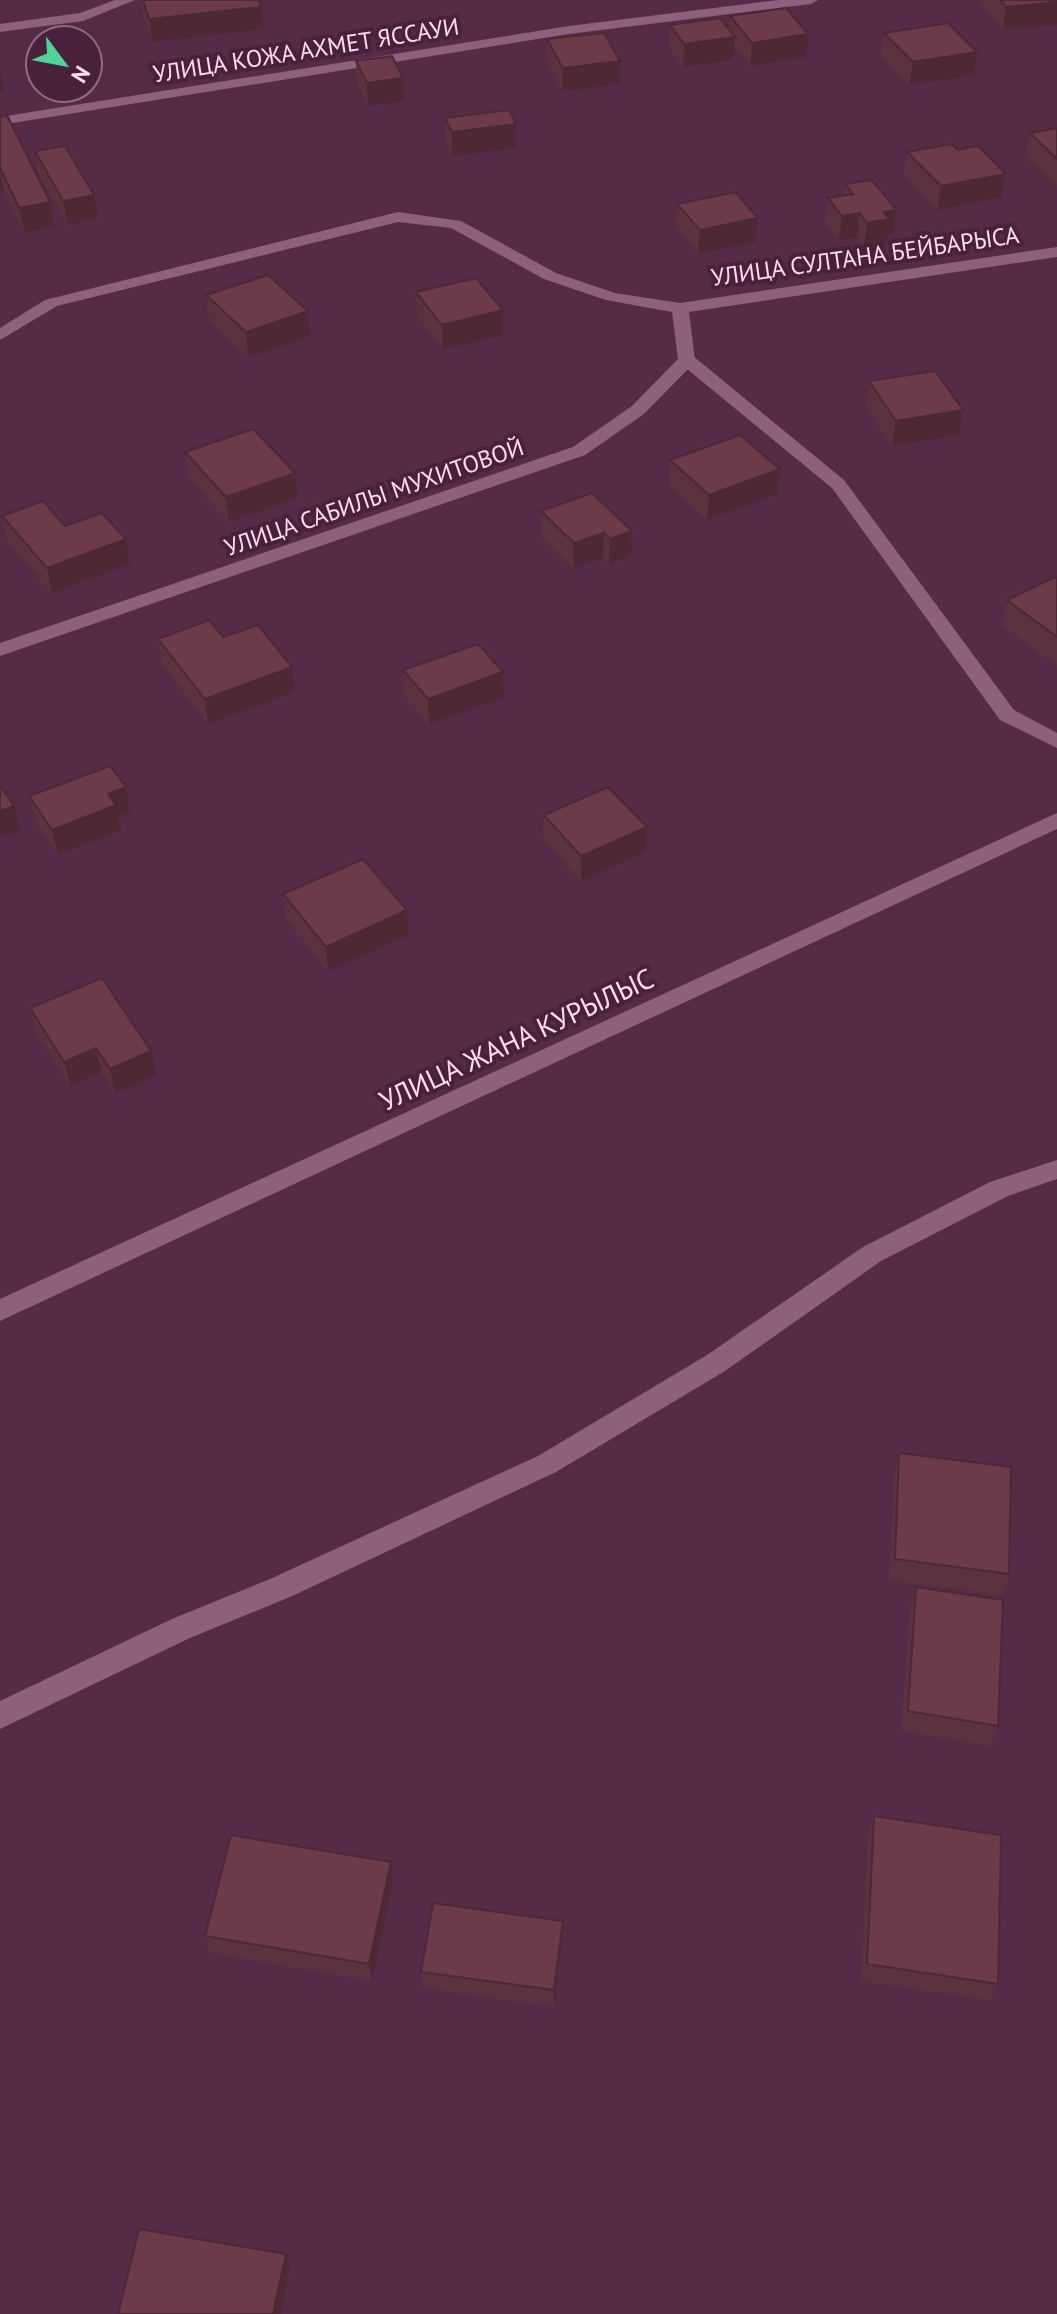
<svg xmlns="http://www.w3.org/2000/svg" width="1057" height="2314" viewBox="0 0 1057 2314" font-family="'PT Sans',sans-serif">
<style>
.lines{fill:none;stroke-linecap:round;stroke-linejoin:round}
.lane{fill:#8f607e;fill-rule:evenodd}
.street{fill:#8f607e;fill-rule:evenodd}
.wall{fill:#5d323f}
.shaded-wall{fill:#4c2933}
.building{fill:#6c3a49;stroke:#4c2933;stroke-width:2}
.labels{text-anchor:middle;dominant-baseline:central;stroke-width:8;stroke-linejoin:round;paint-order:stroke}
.far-street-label{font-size:24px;fill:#f9ddee;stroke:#4a213d}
.street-label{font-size:28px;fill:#f9ddee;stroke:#4a213d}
</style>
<rect width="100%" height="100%" fill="#552b47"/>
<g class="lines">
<!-- lane -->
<g class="lane">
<polygon points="115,0 135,0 83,21 0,32 0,24 80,13"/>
<polygon points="687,355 693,356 844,480 1014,710 1057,733 1057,748 1000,720 832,488 681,364 679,360"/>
</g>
<!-- street -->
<g class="street">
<polygon points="778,0 818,0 811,4 569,34 0,125 0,117 569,26"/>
<polygon points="398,212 461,221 556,273 615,293 680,303 1057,247 1057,257 689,312 695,360 693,364 644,414 585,455 0,656 0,643 573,447 632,406 678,359 672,312 606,300 544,279 451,228 398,222 57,306 0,340 0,328 45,300"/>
<polygon points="1057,813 1057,829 0,1321 0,1299"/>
<polygon points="1057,1160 1057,1179 1008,1196 881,1261 725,1371 556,1472 290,1597 192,1637 0,1729 0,1701 172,1619 270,1579 538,1456 707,1355 863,1247 990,1182"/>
</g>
</g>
<!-- wall -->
<g class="wall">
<polygon points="142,0 259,0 263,29 152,42 144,16"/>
<polygon points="981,0 1057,0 1003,30 980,2"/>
<polygon points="730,16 806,57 750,66 734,46 733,60 683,67 669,47 670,25 729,29"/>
<polygon points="884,33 977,52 974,75 909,85 881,56"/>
<polygon points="547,39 620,84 562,91 547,62"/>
<polygon points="356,61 403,78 404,101 368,106 357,84"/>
<polygon points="0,117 54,226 24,232 4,191 0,192"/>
<polygon points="445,118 516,124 516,148 452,156 446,141"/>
<polygon points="1057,128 1057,187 1026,157 1030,133"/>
<polygon points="958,150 1006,174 1001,197 937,210 904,175 907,152"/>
<polygon points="35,151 94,195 98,218 68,225 39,175"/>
<polygon points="845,184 893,234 887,235 886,243 864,247 857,237 839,240 825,221 828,198 844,195"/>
<polygon points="677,204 756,242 698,254 676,228"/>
<polygon points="416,292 503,310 503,335 443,349 417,316"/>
<polygon points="206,295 308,311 310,336 248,357 209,320"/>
<polygon points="869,381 959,435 892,446 866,406"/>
<polygon points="185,452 298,498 229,522 188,477"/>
<polygon points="670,460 780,469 777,494 707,520 669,485"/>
<polygon points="541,511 632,531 631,556 609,564 603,558 573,568 541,536"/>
<polygon points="2,516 65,526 126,539 130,564 52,593 7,541"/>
<polygon points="1057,579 1057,666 1002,625 1007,600"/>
<polygon points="223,637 292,667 295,692 208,724 162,664 158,639"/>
<polygon points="403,670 503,672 504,697 429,724 404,695"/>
<polygon points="126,787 130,812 118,817 121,830 58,855 35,821 29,796"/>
<polygon points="544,815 646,852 581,881 543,840"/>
<polygon points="283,894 407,910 409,935 328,971 286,919"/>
<polygon points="30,1008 156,1075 115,1093 102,1072 71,1086 36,1033"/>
<polygon points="899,1453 1009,1574 1002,1595 889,1580 894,1475"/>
<polygon points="916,1587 998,1726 991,1746 901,1731 910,1608"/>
<polygon points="874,1816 998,1984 990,2000 861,1981 868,1835"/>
<polygon points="391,1862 393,1880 372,1981 210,1953 205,1936"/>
<polygon points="562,1939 554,2007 423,1988 421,1972"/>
</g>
<!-- shaded-wall -->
<g class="shaded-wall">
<polygon points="1057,2 1057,25 1003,30 1006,7"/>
<polygon points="261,7 263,29 152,42 149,19"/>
<polygon points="808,34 806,57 750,66 752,43"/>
<polygon points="735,37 733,60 683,67 684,44"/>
<polygon points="977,52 974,75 909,85 913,62"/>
<polygon points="620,61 620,84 562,91 563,68"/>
<polygon points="0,69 4,91 0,92"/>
<polygon points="403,78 404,101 368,106 367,83"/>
<polygon points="516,124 516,148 452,156 452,132"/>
<polygon points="0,170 4,191 0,192"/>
<polygon points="1006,174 1001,197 937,210 941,186"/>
<polygon points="94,195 98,218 68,225 63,201"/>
<polygon points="50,202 54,226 24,232 19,208"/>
<polygon points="896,210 893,234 887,235 886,243 864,247 867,223 884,212"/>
<polygon points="860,213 857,237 839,240 842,216"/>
<polygon points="758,218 756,242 698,254 700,230"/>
<polygon points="503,310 503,335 443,349 442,325"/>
<polygon points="308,311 310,336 248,357 246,332"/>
<polygon points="963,410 959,435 892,446 896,421"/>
<polygon points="780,469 777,494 707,520 709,495"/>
<polygon points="295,473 298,498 229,522 226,497"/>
<polygon points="632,531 631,556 609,564 610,539"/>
<polygon points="604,533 603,558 573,568 574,543"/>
<polygon points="126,539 130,564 52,593 47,568"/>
<polygon points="292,667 295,692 208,724 205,699"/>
<polygon points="503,672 504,697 429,724 428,699"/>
<polygon points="126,787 130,812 118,817 121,830 58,855 52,830 108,794"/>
<polygon points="14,806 20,831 0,838 0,811"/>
<polygon points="647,827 646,852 581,881 581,856"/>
<polygon points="407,910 409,935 328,971 326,947"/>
<polygon points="96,1048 102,1072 71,1086 64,1062"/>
<polygon points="151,1051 156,1075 115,1093 110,1069"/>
<polygon points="391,1862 393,1880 372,1981 369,1964"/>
<polygon points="563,1921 562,1939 554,2007 554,1990"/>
<polygon points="286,2254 290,2267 281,2314 273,2314"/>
</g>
<!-- building -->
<g class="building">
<polygon points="143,0 259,0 261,7 149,19"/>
<polygon points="1000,0 1057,0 1057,2 1006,7"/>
<polygon points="786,8 808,34 752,43 730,16"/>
<polygon points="720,18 735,37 684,44 670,25"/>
<polygon points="948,23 977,52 913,62 884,33"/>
<polygon points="604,33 620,61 563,68 547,39"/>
<polygon points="392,56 403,78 367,83 356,61"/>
<polygon points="509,110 516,124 452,132 445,118"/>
<polygon points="7,115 50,202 19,208 0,168 0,117"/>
<polygon points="1057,128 1057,159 1030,133"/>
<polygon points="951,144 958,150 978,146 1006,174 941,186 907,152"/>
<polygon points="65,146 94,195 63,201 35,151"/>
<polygon points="872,180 896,210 884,212 889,219 867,223 860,213 842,216 828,198 853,194 845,184"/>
<polygon points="735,192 758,218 700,230 677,204"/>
<polygon points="268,275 308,311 246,332 206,295"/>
<polygon points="476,278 503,310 442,325 416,292"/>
<polygon points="935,371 963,410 896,421 869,381"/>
<polygon points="253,429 295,473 226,497 185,452"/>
<polygon points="740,435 780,469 709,495 670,460"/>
<polygon points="592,493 632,531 610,539 604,533 574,543 541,511"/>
<polygon points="43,501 65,526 102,513 126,539 47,568 2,516"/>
<polygon points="1055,577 1057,579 1057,637 1007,600"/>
<polygon points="209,620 223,637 258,625 292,667 205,699 158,639"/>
<polygon points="478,644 503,672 428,699 403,670"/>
<polygon points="110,766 126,787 108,794 116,805 52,830 29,796"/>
<polygon points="0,785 14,806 0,811"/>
<polygon points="608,787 647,827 581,856 544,815"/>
<polygon points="363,859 407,910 326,947 283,894"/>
<polygon points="102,978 151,1051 110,1069 96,1048 64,1062 30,1008"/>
<polygon points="899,1453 1011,1467 1009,1574 895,1559"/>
<polygon points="916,1587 1003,1600 998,1726 908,1711"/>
<polygon points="874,1816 1001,1835 998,1984 867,1964"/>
<polygon points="231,1835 391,1862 369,1964 205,1936"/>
<polygon points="433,1903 563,1921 554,1990 421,1972"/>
<polygon points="139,2229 286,2254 273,2314 118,2314"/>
</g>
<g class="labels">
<!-- far-street labels -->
<g class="far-street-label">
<text transform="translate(306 50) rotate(-9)">УЛИЦА КОЖА АХМЕТ ЯССАУИ</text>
<text transform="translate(865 256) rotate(-8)">УЛИЦА СУЛТАНА БЕЙБАРЫСА</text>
<text transform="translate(374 497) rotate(-19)">УЛИЦА САБИЛЫ МУХИТОВОЙ</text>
</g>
<!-- street labels -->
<g class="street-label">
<text transform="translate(516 1039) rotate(-25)">УЛИЦА ЖАНА КУРЫЛЫС</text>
</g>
</g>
<!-- north arrow -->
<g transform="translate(64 64) rotate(122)"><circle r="38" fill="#4a213d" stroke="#906c84" stroke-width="2"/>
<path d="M0-6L14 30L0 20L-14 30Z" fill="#4fd399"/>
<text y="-12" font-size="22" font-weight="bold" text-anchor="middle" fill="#f9ddee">N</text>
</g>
</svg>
